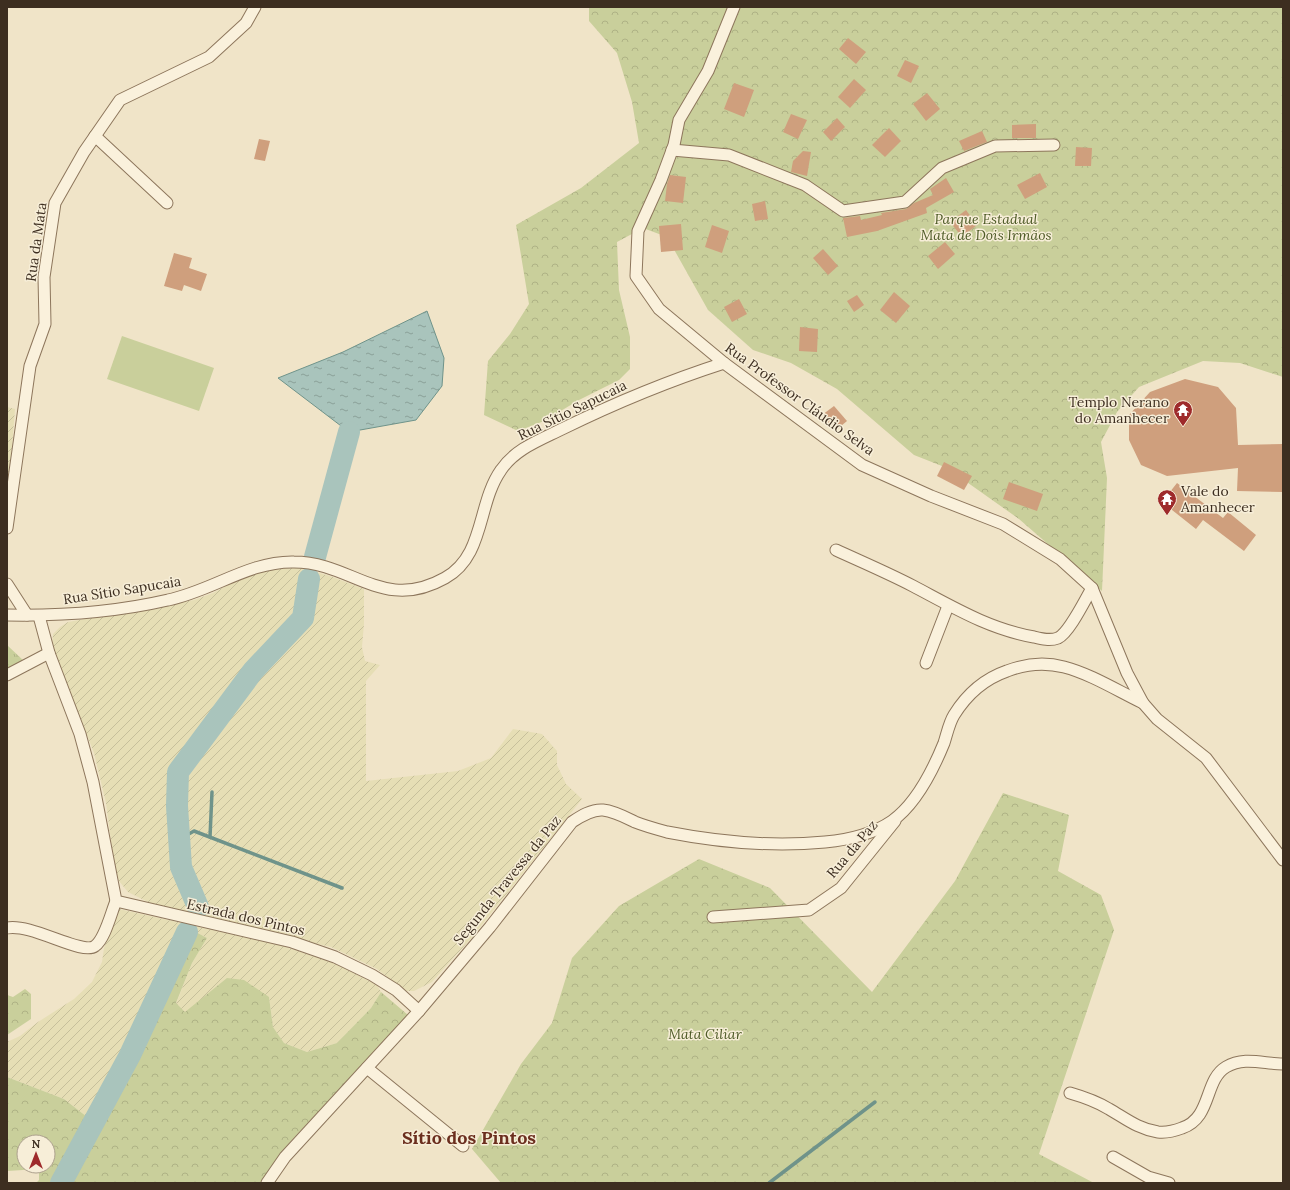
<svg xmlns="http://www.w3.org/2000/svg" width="1290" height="1190" viewBox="0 0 1290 1190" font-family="Lora,serif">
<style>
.farmland{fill:url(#farmland-furrows)}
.grass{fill:url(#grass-tufts)}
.forest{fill:url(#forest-crowns);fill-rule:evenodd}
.wetland{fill:url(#wetland-marsh)}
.garden{fill:#c9cf9b}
.water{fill:url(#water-ripples);stroke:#6f938a}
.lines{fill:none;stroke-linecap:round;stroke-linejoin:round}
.stream{stroke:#6f938a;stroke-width:3.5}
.river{stroke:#a9c4bc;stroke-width:22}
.building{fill:#cf9f7d}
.minor-casing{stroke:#8d765c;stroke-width:13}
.minor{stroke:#faf1dc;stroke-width:11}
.labels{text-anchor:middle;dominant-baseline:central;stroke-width:3;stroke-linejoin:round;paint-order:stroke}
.park-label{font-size:14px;font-style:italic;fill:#4d5a26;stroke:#f7eed8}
.street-label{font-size:14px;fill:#3d2e20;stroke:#f7eed8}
.poi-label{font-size:14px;fill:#3d2e20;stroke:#f7eed8;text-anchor:end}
.district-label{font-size:18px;font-weight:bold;fill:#6b2e1e;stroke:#f7eed8}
</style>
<defs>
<pattern id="farmland-furrows" width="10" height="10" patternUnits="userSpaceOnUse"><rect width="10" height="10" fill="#e6deb5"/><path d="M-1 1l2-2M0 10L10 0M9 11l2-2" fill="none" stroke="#c6bf9b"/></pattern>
<pattern id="grass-tufts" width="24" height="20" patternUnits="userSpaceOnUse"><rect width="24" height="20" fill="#c9cf9b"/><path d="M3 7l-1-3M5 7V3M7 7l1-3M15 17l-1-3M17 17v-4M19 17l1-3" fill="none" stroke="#aeb285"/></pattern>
<pattern id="forest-crowns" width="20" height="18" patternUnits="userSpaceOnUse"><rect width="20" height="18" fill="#c9cf9b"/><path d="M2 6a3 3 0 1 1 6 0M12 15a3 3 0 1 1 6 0" fill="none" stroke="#aeb285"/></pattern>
<pattern id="wetland-marsh" width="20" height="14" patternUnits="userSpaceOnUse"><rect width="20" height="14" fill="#c9cf9b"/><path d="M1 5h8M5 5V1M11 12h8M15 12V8" fill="none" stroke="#aeb285"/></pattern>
<pattern id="water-ripples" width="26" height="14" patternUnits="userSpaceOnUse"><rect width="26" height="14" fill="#a9c4bc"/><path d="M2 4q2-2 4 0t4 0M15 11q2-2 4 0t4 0" fill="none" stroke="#8ba098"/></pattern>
</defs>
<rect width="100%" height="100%" fill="#f0e4c8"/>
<!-- farmland -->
<g class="farmland">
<polygon points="7,407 15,409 7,509"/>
<polygon points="295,566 330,576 364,589 364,624 362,647 365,661 380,665 366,681 366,781 458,771 491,758 513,729 542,734 557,751 557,765 566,784 582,799 473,936 432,982 414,991 406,991 377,969 331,947 183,912 150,903 128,892 119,881 114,864 106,803 94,753 52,646 53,634 60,627 68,622 194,600 213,593 239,579 270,568"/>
<polygon points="119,909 280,945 336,964 377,985 381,992 371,1008 337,1043 307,1052 284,1043 273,1027 269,997 185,1012 176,1004 192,963 207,938 194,931 185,929 132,1042 91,1120 64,1099 7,1077 7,1042 20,1036 38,1022 74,999 92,982 102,962 104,948"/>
</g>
<!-- grass -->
<polygon class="grass" points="7,645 25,662 7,672"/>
<!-- forest -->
<g class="forest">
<polygon points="589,7 1283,7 1283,377 1240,363 1203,361 1139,387 1117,412 1101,442 1107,478 1102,591 1019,519 947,468 914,455 837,389 791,363 753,350 708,310 667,237 643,228 617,242 619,290 630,337 630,369 619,380 579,400 544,421 518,431 484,415 488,361 510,334 529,304 516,225 581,188 639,143 632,102 617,53 589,21"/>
<polygon points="1003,793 1069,815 1058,871 1101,895 1114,930 1039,1154 1094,1183 501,1183 472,1149 521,1064 552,1023 572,958 619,906 699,859 770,888 872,992 955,881"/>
<polygon points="194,931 207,938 192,963 176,1003 185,1012 227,978 244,980 269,997 273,1027 284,1043 307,1052 337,1043 371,1008 381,992 408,1015 290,1142 261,1183 64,1183 132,1059 190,943"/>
<polygon points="25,989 31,994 31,1019 7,1035 7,995 13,997"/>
<path d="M7 1077 64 1099 91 1120 58 1183H36L39 1180V1169L7 1171ZM24 1142H48V1166H24Z"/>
</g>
<!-- wetland -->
<polygon class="wetland" points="185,928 194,931 190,943 132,1059 64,1183 58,1183 132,1042"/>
<!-- garden -->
<polygon class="garden" points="122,336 214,368 199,411 107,379"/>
<!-- water -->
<polygon class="water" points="427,311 444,358 442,386 416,420 349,432 278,378 343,352"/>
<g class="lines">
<!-- stream -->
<g class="stream">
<polyline points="210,837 212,792"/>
<polyline points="180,839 194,831 342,888"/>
<polyline points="769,1183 875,1102"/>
</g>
<!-- river -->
<g class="river">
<polyline points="315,557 349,432"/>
<polyline points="198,907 181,867 177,806 178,772 253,671 303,618 309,579"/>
<polyline points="61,1183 130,1055 187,932"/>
</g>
</g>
<!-- building -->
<g class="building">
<polygon points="848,38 866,52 856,64 839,49"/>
<polygon points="905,60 919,66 911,83 897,76"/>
<polygon points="854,79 866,90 850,108 838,97"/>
<polygon points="734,83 754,90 744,117 724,109"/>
<polygon points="927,93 940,109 926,121 913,104"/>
<polygon points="791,114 807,120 798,139 783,132"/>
<polygon points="837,118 845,127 831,141 823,132"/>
<polygon points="1036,124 1036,138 1012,138 1012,125"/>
<polygon points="889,128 901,141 885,157 872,145"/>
<polygon points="982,131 987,142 964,151 959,141"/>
<polygon points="259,139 270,141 265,161 254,159"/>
<polygon points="1076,147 1092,148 1091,166 1075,166"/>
<polygon points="803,151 811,152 807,176 791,172 793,161"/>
<polygon points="1040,173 1047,187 1025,199 1017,185"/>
<polygon points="670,175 686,177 683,203 665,201 667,184"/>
<polygon points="946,178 954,192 926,208 927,213 877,231 847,237 843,218 860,216 861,220 882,215 881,213 906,209 914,203 933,195 930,189"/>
<polygon points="765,201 768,219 755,221 752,204"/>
<polygon points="966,210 977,225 962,237 950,222"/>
<polygon points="681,224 683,250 661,252 659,226"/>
<polygon points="712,225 729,231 722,253 705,247"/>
<polygon points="945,242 955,254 938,269 928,256"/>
<polygon points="823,249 838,266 828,275 813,258"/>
<polygon points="174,253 192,258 189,268 207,274 201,291 184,285 182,291 164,286"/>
<polygon points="894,292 910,306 896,323 880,310"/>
<polygon points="857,295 864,305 854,312 847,301"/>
<polygon points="739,299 747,314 732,322 724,307"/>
<polygon points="800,327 818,329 817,352 799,351"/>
<polygon points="1185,379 1218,387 1236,408 1238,445 1283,444 1283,492 1237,491 1238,468 1167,476 1141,465 1129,440 1129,415 1150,392"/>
<polygon points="834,406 847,421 835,431 822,415"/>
<polygon points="944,462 972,476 964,490 937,476"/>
<polygon points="1009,482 1043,494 1037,511 1003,499"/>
<polygon points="1177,483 1223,518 1228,512 1256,535 1244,551 1203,520 1196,529 1162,502"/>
</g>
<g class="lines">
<!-- minor casing -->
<g class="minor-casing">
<g id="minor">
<polyline points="734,7 708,71 679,120 674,145 661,180 638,231 636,276 659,309 724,363 862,465 931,496 1003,524 1060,559 1092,588 1127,673 1143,703 1157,719 1206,758 1283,860"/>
<polyline points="95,136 167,203"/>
<polyline points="672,150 729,155 805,185 843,211 905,202 942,168 995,146 1054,145"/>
<polyline points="7,528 30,366 45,324 44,277 55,203 84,152 120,100 209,57 246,23 255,7"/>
<path d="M836 550C862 562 888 573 913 586 953 607 989 629 1034 637 1042 639 1050 641 1058 638 1069 633 1085 600 1092 588"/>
<polyline points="7,584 27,615"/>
<path d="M7 615C60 616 116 612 168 600 212 591 249 561 294 562 352 562 383 613 445 578 485 556 477 504 501 470 515 449 540 440 562 429 615 403 668 381 724 363"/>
<polyline points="39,616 49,653 80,734 93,782 116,901 292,942 335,957 372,975 396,990 419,1011"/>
<polyline points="926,663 948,606"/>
<polyline points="7,675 49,653"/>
<polyline points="713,917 809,910 841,888 895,821"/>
<path d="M7 928C32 923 82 956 95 946 105 939 111 913 116 901"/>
<polyline points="367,1068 463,1146"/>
<path d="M1070 1093C1084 1097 1096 1101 1109 1109 1125 1118 1138 1129 1158 1132 1166 1133 1174 1131 1182 1128 1212 1118 1204 1080 1226 1067 1244 1056 1264 1064 1283 1064"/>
<polyline points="1113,1157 1148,1177 1169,1183"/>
<path d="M267 1183 285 1157 419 1011 490 927 572 822C581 816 592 809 603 810 614 811 625 817 635 822 645 826 656 829 667 832 718 842 773 847 825 842 847 840 873 834 892 821 916 804 933 770 944 743 947 734 949 723 954 715 967 694 984 679 1007 671 1025 664 1045 662 1064 667 1091 674 1118 691 1143 703"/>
</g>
</g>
<!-- minor -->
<use href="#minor" class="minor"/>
</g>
<!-- icons -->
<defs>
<g id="temple-pin" transform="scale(1)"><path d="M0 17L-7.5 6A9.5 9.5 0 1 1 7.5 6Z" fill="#9e2a2b" stroke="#f7eed8"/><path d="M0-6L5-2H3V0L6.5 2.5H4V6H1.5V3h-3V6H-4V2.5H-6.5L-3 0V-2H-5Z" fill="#fff"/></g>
</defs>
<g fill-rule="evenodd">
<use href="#temple-pin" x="1183" y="410"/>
<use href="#temple-pin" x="1167" y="499"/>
</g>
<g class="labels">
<!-- park labels -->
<g class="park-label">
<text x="986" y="219">Parque Estadual<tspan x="986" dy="16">Mata de Dois Irmãos</tspan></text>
<text x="705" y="1034">Mata Ciliar</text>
</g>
<!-- street labels -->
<g class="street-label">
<text transform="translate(36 242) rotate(-82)">Rua da Mata</text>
<text transform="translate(800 399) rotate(36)">Rua Professor Cláudio Selva</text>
<text transform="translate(572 410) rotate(-26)">Rua Sítio Sapucaia</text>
<text transform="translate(122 590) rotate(-9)">Rua Sítio Sapucaia</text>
<text transform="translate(852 849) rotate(-50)">Rua da Paz</text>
<text transform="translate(507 880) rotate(-51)">Segunda Travessa da Paz</text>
<text transform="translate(246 917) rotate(13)">Estrada dos Pintos</text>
</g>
<!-- poi labels -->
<g class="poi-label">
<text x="1169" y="402">Templo Nerano<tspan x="1169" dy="16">do Amanhecer</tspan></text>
<text x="1181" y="491" text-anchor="start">Vale do<tspan x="1181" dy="16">Amanhecer</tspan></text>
</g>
<!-- district labels -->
<g class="district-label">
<text x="469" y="1137">Sítio dos Pintos</text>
</g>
</g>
<!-- border -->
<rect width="1290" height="1190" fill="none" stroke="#3d2e20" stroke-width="16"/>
<!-- north arrow -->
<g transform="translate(36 1154)"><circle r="19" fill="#f7eed8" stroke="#ada18e"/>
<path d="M0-3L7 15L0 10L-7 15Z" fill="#9e2a2b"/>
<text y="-6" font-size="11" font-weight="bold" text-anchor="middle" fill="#3d2e20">N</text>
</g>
</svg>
